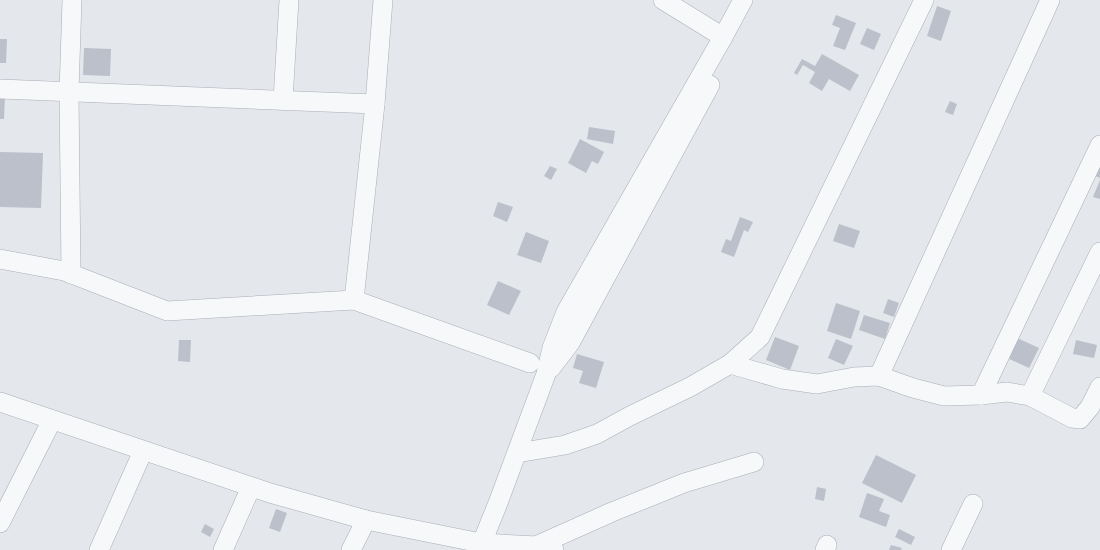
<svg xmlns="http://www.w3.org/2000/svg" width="1100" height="550" viewBox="0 0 1100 550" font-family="'Fira Sans',sans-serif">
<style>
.building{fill:#bbc0ca}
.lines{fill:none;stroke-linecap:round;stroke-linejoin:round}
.minor-casing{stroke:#a9aeb7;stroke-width:20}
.minor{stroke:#f7f8fa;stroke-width:19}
</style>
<rect width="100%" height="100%" fill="#e4e7ec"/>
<!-- building -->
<g class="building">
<polygon points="937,6 951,11 941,41 927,36"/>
<polygon points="836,15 856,23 845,50 833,46 840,28 832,25"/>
<polygon points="867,28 881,34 874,50 860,44"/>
<polygon points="0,39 7,39 6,63 0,63"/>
<polygon points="84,48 111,49 110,76 83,75"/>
<polygon points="822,54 859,75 850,91 829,79 822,91 809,83 815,72 803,65 797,75 794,73 802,59 815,66"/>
<polygon points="0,95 5,96 4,119 0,119"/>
<polygon points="950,101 957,104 953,115 945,112"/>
<polygon points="589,127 615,131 613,144 587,139"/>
<polygon points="580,139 604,152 598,164 592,161 586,173 568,163"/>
<polygon points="0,152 43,153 41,208 0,207"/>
<polygon points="1100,156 1100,178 1093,175"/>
<polygon points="550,166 557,169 551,180 544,176"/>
<polygon points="1100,180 1100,199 1093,197"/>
<polygon points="498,202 513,207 507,222 493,216"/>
<polygon points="740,217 753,222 748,232 744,230 734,257 721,252 726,239 731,241"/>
<polygon points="839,224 860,231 854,248 833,241"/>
<polygon points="526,232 549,241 541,263 517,255"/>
<polygon points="498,281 521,291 509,315 487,305"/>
<polygon points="888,299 899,303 894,317 883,313"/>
<polygon points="836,303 860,311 851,339 827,331"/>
<polygon points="864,315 890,323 885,339 859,330"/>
<polygon points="775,337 799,346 790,370 766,360"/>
<polygon points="1015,337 1039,348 1029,368 1005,357"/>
<polygon points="836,339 853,346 844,365 828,358"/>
<polygon points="179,340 191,340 190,362 178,361"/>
<polygon points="1076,340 1097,345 1094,358 1073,354"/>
<polygon points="577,354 604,362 596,388 579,383 583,371 573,368"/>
<polygon points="876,455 916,475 902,503 862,483"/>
<polygon points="817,487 826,489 824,501 815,499"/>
<polygon points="867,493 884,499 879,511 890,515 886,527 859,517"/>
<polygon points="276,509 287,513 280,532 269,528"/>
<polygon points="205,524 214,529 210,537 201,532"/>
<polygon points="899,529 915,537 911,545 895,537"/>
<polygon points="891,545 902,548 901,550 889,550"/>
</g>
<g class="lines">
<!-- minor casing -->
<g class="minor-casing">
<g id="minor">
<polyline points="663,0 723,37"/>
<polyline points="0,89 375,104"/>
<polyline points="283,100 289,0"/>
<polyline points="0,259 64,271 167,311 354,300 530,363"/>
<polyline points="71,274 69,92 72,0"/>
<polyline points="354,300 375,104 383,0"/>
<polyline points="730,364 782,379 817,384 854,377 879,376 913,388 944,396 981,395 1007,392 1030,396 1072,418 1080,419 1090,407 1100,387"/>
<polyline points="551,368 570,343 710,85"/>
<polyline points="879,376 1050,0"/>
<polyline points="981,395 1100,145"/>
<polyline points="1030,396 1100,252"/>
<polyline points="0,402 270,493 366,520 481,543 536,546 554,550"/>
<polyline points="517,453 565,445 597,434 630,416 690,387 730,364 760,337 924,0"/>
<polyline points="0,523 52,420"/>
<polyline points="536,546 612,512 684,483 754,462"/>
<polyline points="99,550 143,451"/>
<polyline points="223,550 251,487"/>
<polyline points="351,550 366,520"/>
<polyline points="479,550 498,503 546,374 552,348 566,312 723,37 743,0"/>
<polyline points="825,550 827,545"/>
<polyline points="951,550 973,504"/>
</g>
</g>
<!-- minor -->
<use href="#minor" class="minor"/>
</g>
</svg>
